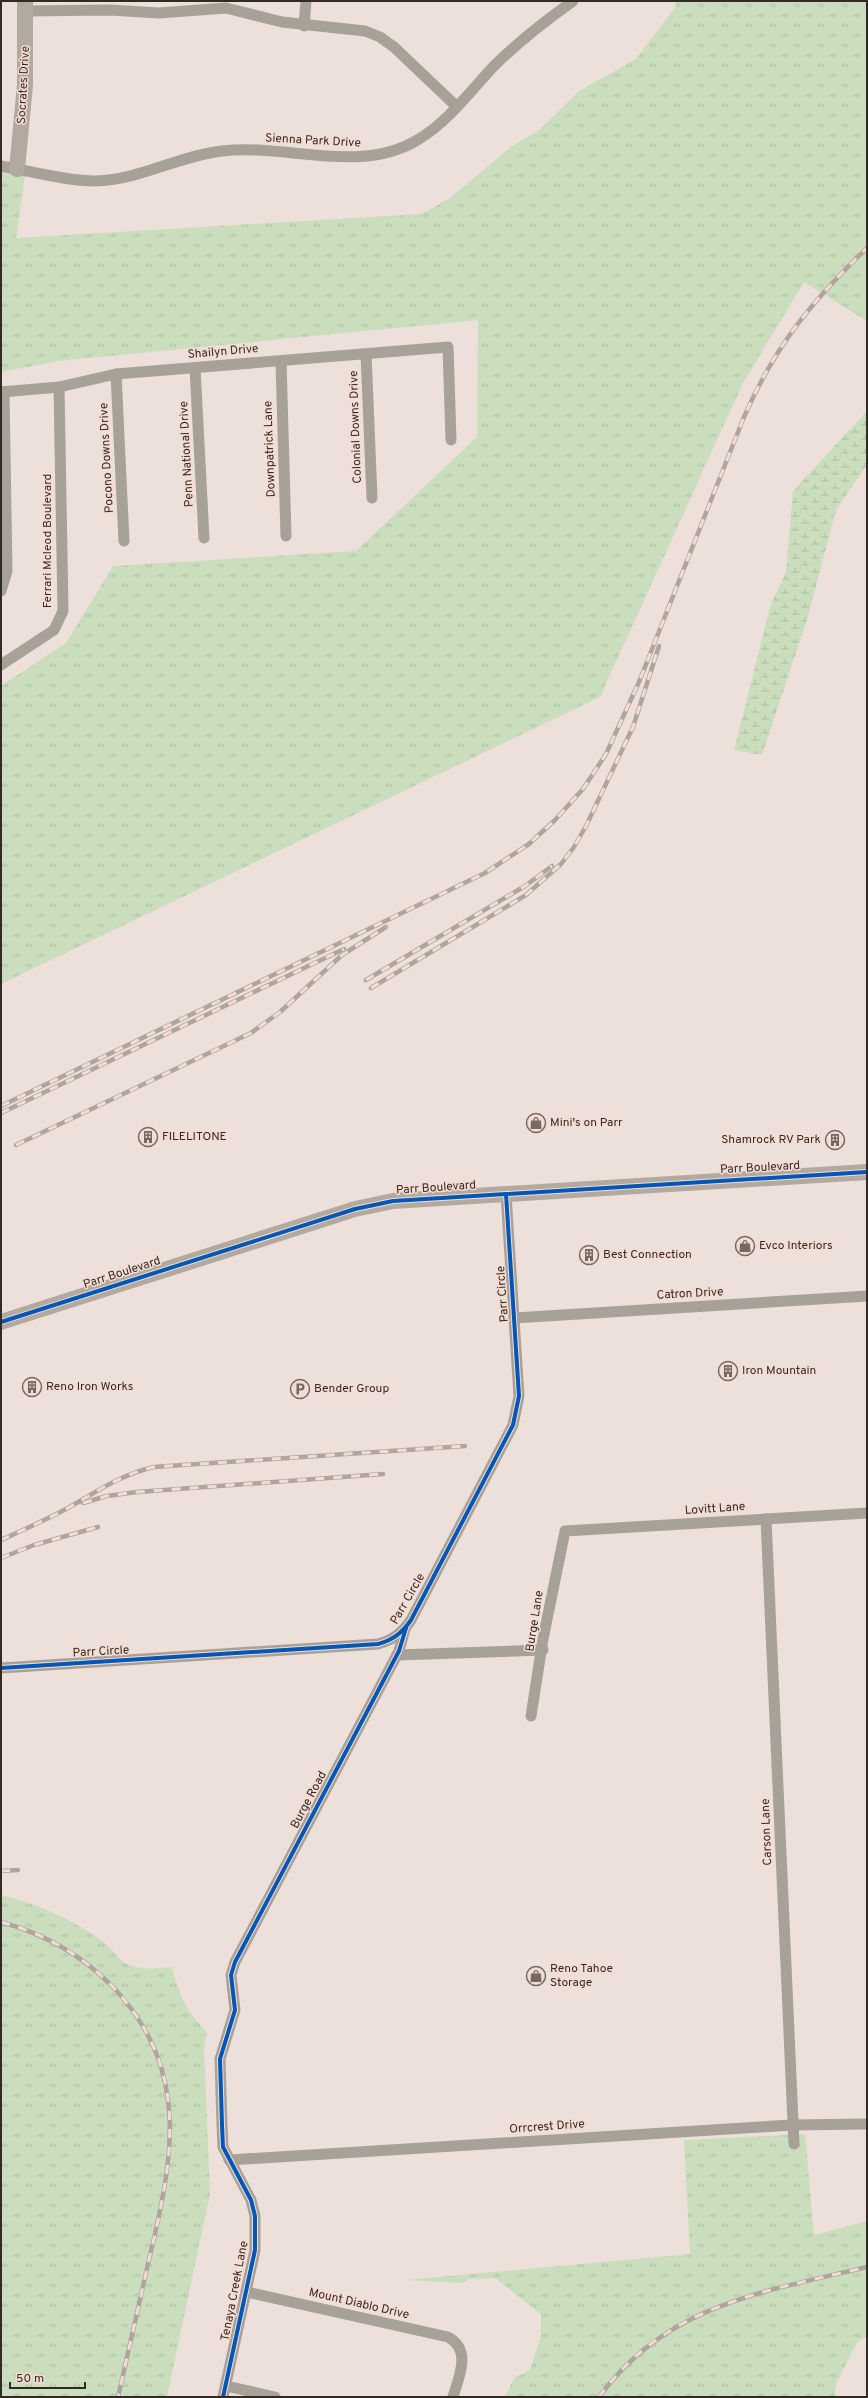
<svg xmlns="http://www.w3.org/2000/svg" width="868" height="2398" viewBox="0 0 868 2398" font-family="Overpass,sans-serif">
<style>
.grass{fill:url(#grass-tufts)}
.wetland{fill:url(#wetland-marsh)}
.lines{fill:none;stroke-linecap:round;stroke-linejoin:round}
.street{stroke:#a7a198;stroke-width:11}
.secondary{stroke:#b2a99f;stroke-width:16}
.rail-casing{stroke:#ada59e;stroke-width:4.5}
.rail{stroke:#f5dcd2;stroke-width:3;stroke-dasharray:9;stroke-linecap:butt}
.cycleway-casing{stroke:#f5dcd2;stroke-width:6}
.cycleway{stroke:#0057b8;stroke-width:4}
.labels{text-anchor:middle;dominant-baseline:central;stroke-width:3;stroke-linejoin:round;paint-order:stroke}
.street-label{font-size:12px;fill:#332a26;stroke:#f5dcd2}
.poi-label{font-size:12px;fill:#332a26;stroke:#f5dcd2;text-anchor:start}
</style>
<defs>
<pattern id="grass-tufts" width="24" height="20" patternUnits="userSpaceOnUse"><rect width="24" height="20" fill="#cadebd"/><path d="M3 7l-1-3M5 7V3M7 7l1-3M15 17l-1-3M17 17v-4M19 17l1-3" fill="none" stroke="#aebfa2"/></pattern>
<pattern id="wetland-marsh" width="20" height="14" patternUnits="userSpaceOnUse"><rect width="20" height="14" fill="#cadebd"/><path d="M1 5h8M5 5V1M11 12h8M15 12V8" fill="none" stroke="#aebfa2"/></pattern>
</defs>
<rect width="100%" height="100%" fill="#ede0da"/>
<!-- grass -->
<g class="grass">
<polygon points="675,1 867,1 867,321 804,282 743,383 600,697 1,984 1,686 66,643 113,566 356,551 477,437 478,320 58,361 1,372 1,166 26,170 16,238 422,214 450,198 512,146 538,131 579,91 636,59 676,6"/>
<path d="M1 1895C38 1904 69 1918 100 1939 110 1946 117 1959 127 1964 141 1971 157 1968 172 1967 179 1995 186 2011 207 2032L204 2048 210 2194 167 2397H1Z"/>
<polygon points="805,2134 814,2235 867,2221 867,2337 858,2341 836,2384 835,2397 505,2397 514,2378 530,2370 541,2336 541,2314 495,2278 468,2279 463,2283 406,2280 690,2254 684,2140"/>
</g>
<!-- wetland -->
<polygon class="wetland" points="867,411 867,465 836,510 807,620 762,755 734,750 771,604 786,572 793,491"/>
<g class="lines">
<!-- street -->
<g class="street">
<polyline points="25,11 110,10 159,13 226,8 282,22 365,31 380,37 394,47 456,106"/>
<polyline points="304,26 306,1"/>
<path d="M1 166C31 171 65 181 95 181 140 180 178 156 222 151 286 143 360 176 419 139 448 122 471 90 494 66 519 41 545 21 573 1"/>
<polyline points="366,354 372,498"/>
<polyline points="281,361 286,536"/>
<polyline points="195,368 204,538"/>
<polyline points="116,374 124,541"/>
<polyline points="1,392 59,387 116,374 448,347 451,440"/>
<polyline points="1,591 7,571 4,392"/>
<polyline points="1,665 54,630 63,611 59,387"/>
<polyline points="514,1318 867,1296"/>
<polyline points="766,1519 794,2144"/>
<polyline points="397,1655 543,1650"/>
<path d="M1 1668 378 1644C393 1640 402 1633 411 1620L513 1425 519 1396 506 1194"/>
<polyline points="531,1716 543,1639 565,1531 867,1513"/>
<polyline points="229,2160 792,2125 867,2124"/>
<path d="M247 2292 448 2337C472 2350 459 2376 453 2397"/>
<polyline points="226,2386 275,2397"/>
<polyline points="223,2397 255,2250 255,2216 251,2200 223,2147 222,2125 220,2059 235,2010 231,1975 235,1962 399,1651 405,1629"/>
</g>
<!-- secondary -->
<g class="secondary">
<polyline points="17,169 25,85 25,1"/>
<polyline points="1,1322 355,1209 393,1201 867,1172"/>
</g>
<!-- rail casing -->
<g class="rail-casing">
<g id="rail">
<polyline points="366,980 525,886 552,866"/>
<polyline points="371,988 526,895 561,864 574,847 586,826 633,727 659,646"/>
<path d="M1 1106 485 873 529 844 555 820 583 789 606 754 639 682 744 417C775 346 811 302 867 248"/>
<polyline points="1,1113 344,949"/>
<polyline points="16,1145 251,1033 280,1012 342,955 386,927"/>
<polyline points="83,1503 107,1496 137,1492 383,1474"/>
<path d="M1 1540C23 1530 46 1520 68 1508 96 1492 122 1474 154 1467L465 1446"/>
<polyline points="1,1558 34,1545 98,1527"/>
<polyline points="1,1871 18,1870"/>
<path d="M1 1922C45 1934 82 1955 114 1988 193 2073 172 2163 148 2264 138 2309 128 2353 118 2397"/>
<path d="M599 2397C667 2304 763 2292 867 2267"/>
</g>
</g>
<!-- rail -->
<use href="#rail" class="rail"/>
<!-- cycleway casing -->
<g class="cycleway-casing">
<g id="cycleway">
<polyline points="1,1322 355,1209 393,1201 867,1172"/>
<path d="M1 1668 378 1644C393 1640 402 1633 411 1620L513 1425 519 1396 506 1194"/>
<polyline points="223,2397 255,2250 255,2216 251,2200 223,2147 222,2125 220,2059 235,2010 231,1975 235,1962 399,1651 406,1628"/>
</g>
</g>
<!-- cycleway -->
<use href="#cycleway" class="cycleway"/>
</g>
<!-- icons -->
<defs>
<g id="shop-ring" transform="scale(1)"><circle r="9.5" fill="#f5dcd2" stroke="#746a65" stroke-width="1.5"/><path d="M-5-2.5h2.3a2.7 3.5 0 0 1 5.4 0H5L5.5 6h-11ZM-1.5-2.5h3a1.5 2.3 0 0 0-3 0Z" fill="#746a65"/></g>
<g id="building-ring" transform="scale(1)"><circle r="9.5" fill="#f5dcd2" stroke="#746a65" stroke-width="1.5"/><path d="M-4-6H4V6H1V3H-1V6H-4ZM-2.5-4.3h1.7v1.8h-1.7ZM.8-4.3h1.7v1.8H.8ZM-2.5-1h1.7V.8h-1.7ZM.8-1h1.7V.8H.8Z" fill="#746a65"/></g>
<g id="parking-ring" transform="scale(1)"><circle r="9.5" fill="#f5dcd2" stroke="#746a65" stroke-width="1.5"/><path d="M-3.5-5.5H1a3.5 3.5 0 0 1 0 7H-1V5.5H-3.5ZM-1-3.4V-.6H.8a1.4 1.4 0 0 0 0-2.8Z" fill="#746a65"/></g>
</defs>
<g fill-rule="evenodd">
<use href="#shop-ring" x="536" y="1123"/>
<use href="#building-ring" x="148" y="1137"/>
<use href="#building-ring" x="835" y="1140"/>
<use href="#shop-ring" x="745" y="1246"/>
<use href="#building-ring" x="589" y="1255"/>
<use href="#building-ring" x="728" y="1371"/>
<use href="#building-ring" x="32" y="1387"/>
<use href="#parking-ring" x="300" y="1389"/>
<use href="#shop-ring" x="536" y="1976"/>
</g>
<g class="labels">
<!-- street labels -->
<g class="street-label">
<text transform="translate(24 85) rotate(-87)">Socrates Drive</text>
<text transform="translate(313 141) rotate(3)">Sienna Park Drive</text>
<text transform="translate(223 352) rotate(-5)">Shailyn Drive</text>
<text transform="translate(356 427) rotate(-92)">Colonial Downs Drive</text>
<text transform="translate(270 449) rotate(-92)">Downpatrick Lane</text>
<text transform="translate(187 454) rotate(-93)">Penn National Drive</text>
<text transform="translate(107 458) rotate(-93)">Pocono Downs Drive</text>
<text transform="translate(48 541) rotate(-90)">Ferrari Mcleod Boulevard</text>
<text transform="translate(760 1168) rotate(-3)">Parr Boulevard</text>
<text transform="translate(436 1188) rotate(-4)">Parr Boulevard</text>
<text transform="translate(122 1273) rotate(-18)">Parr Boulevard</text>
<text transform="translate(503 1294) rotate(-94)">Parr Circle</text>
<text transform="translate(690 1294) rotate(-3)">Catron Drive</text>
<text transform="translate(715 1509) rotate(-4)">Lovitt Lane</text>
<text transform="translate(408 1599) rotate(-60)">Parr Circle</text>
<text transform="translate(535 1621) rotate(-81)">Burge Lane</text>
<text transform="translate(101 1652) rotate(-3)">Parr Circle</text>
<text transform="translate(309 1800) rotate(-62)">Burge Road</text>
<text transform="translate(767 1832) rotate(-92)">Carson Lane</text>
<text transform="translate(547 2127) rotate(-4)">Orrcrest Drive</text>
<text transform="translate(235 2291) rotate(-79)">Tenaya Creek Lane</text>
<text transform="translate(359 2304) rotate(13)">Mount Diablo Drive</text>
</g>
<!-- poi labels -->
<g class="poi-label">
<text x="550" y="1123">Mini's on Parr</text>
<text x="162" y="1137">FILELITONE</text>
<text x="821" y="1140" text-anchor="end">Shamrock RV Park</text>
<text x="759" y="1246">Evco Interiors</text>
<text x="603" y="1255">Best Connection</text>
<text x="742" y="1371">Iron Mountain</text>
<text x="46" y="1387">Reno Iron Works</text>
<text x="314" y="1389">Bender Group</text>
<text x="550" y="1969">Reno Tahoe<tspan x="550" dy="14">Storage</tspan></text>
</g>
</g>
<!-- border -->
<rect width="868" height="2398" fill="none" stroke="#332a26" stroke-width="4"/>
<!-- scale -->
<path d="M10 2382v6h75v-6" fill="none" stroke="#332a26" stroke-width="2"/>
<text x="16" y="2382" font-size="12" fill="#332a26" stroke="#f5dcd2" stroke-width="3" paint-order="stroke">50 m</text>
</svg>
